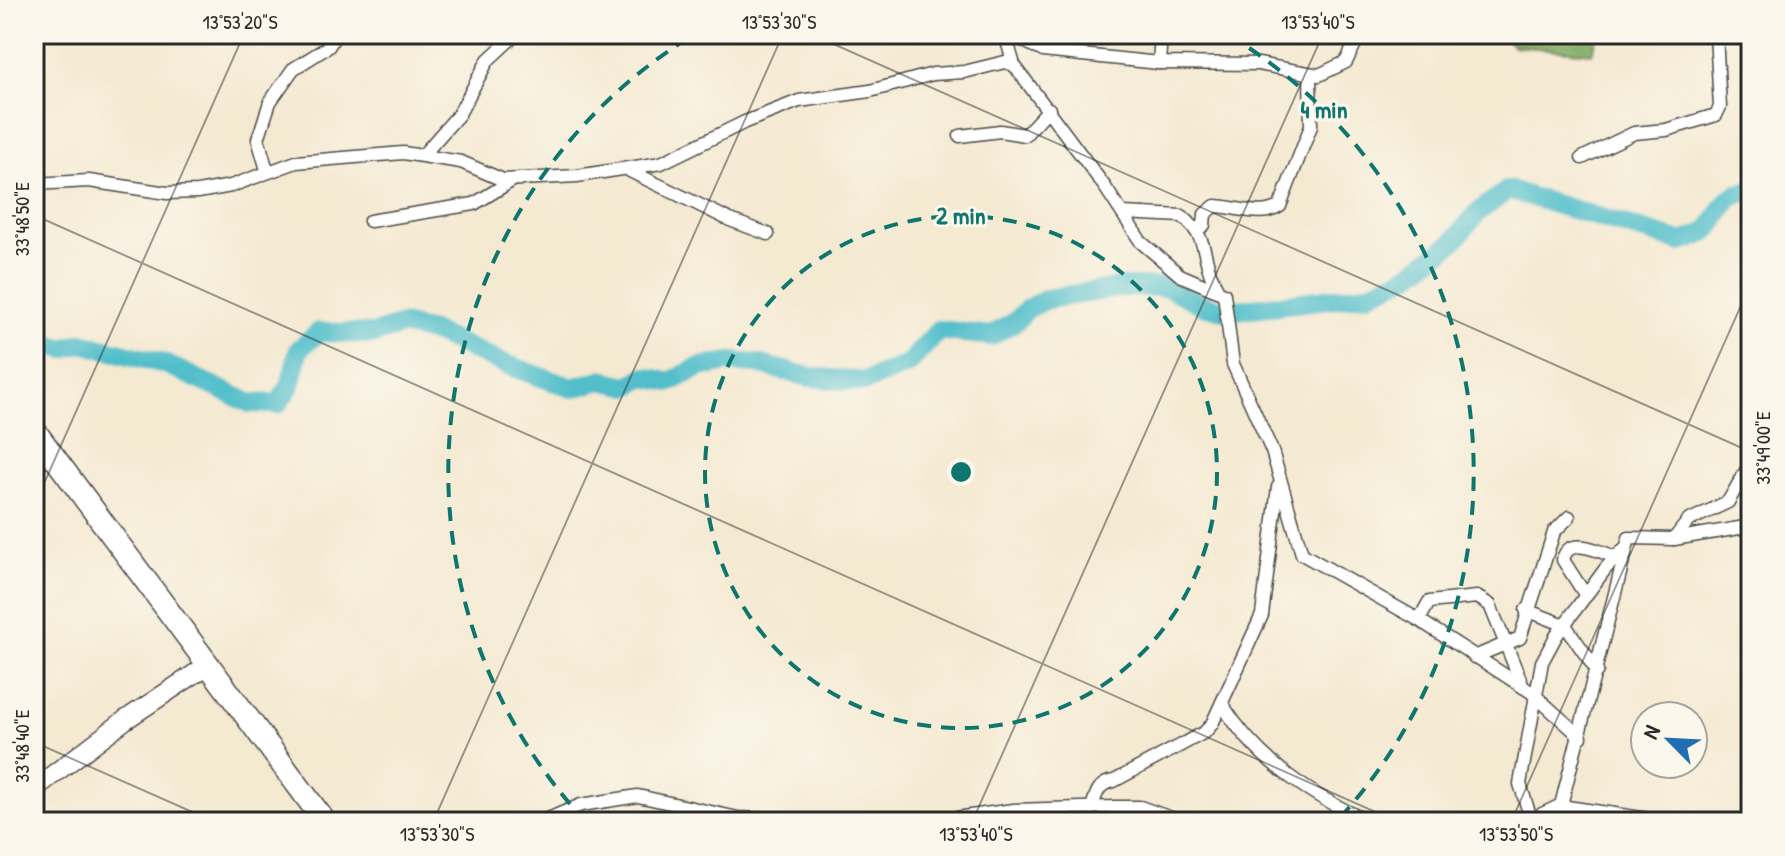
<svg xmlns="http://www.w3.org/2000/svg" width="1785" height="856" viewBox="0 0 1785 856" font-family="'Patrick Hand',sans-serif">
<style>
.forest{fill:#7daa62;stroke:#546a46;stroke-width:2}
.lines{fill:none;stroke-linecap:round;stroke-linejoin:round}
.river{stroke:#51beca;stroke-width:20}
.street-casing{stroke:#494844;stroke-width:15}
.secondary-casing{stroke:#494844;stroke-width:21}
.highway-casing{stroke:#494844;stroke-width:25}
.street{stroke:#fff;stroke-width:12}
.secondary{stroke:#fff;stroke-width:18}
.highway{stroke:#fff;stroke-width:22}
.ticks{fill:none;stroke:#2b2b2b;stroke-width:2;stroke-opacity:0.45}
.ring{fill:none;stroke:#0f766e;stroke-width:4;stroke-dasharray:14 10}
.centre{fill:#0f766e;stroke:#fbf7ec;stroke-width:4}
.ring-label{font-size:24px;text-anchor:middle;font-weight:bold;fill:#0f766e;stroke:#fbf7ec;stroke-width:6;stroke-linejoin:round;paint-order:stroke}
.neatline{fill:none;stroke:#2b2b2b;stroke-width:3}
.ticks-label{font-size:20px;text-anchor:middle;fill:#2b2b2b}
</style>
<rect width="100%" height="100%" fill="#fbf7ec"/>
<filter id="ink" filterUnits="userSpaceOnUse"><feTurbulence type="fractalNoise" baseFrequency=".0125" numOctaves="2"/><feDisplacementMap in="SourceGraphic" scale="16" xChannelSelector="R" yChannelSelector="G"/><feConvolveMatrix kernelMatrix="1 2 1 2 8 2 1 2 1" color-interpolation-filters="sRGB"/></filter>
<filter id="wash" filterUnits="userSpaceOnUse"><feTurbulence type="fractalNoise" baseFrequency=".006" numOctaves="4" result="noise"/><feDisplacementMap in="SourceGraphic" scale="32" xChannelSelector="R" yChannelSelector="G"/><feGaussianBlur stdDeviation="1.8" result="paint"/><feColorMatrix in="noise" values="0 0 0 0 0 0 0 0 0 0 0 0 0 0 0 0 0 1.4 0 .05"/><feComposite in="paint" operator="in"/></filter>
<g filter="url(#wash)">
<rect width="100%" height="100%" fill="#f4e9d1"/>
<!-- forest -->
<polygon class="forest" points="1497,34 1598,34 1592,53 1514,46"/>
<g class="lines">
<!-- river -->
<path class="river" d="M34 340 64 349 82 343 165 364 250 403 278 404 290 386 299 349 319 332 374 334 402 325 436 333 502 363 572 388 601 380 629 386 644 377 670 382 700 367 730 362 757 364 810 377 864 382 908 364 939 330 991 336 1016 321 1027 309 1047 299 1123 287H1167L1203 305 1228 311 1368 294 1407 276 1452 243 1478 212 1508 190 1681 242C1690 239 1704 235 1710 228 1723 212 1725 191 1751 192"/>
</g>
</g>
<g filter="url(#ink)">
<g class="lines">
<!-- street casing -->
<g class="street-casing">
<g id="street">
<polyline points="1005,34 1014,65 1105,187 1141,242 1180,275 1224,294 1233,364 1272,451 1302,554 1419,620 1531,692 1581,737"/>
<polyline points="1011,34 1043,51 1159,63 1258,64 1319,75 1346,62 1360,34"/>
<polyline points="1159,63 1161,34"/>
<polyline points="960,136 1000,131 1025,135 1049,109"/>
<polyline points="423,155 459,114 488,60 516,34"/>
<polyline points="1582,158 1634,133 1666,130 1716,115 1720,107 1716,34"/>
<polyline points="267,170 258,139 270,102 293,69 328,47 336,34"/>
<polyline points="630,171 730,220 768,234"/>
<polyline points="34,184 89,181 167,193 198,192 231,186 296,162 403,153 461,162 503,180 577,176 661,163 745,122 799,101 870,91 933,74 964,72 1005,62 1014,65"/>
<path d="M1123 213 1182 216C1212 241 1200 259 1217 289"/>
<polyline points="370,221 474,204 513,180"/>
<path d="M1198 229 1204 225 1205 214 1215 206C1236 206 1261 219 1280 206L1311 126 1310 75"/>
<polyline points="1674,539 1688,521 1728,502 1751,462"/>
<path d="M1586 596 1563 560C1568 535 1599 551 1615 557"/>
<polyline points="1526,610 1565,625 1597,671"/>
<polyline points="1419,620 1429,602 1477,597 1490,605 1523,687"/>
<polyline points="1474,657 1520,638 1554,532 1569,517"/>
<path d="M1222 704C1257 761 1311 796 1370 822"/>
<path d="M1092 808C1096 794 1098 783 1114 781L1205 732 1212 724 1262 615 1278 487"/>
<polyline points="1560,809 1629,538 1674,539 1751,526"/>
<polyline points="541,822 581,805 638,796 738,818 848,822"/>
<polyline points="928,822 1013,810 1115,807 1140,807 1182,822"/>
<polyline points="1532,822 1520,784 1542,662 1556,636 1606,568 1624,549"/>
</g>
</g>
<!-- secondary casing -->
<g class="secondary-casing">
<g id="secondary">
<polyline points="34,789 125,720 208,665"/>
<polyline points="1532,822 1560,809 1648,822"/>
</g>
</g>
<!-- highway casing -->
<g class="highway-casing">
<polyline id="highway" points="34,430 325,822"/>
</g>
<!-- street -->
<use href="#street" class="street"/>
<!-- secondary -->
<use href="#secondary" class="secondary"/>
<!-- highway -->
<use href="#highway" class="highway"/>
</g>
</g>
<!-- ticks -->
<path class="ticks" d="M811 34 1751 452M34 215 1398 822M34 506 244 34M34 742 215 822M433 822 783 34M972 822 1323 34M1511 822 1751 283"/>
<!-- distance rings -->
<g class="ring">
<circle cx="961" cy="472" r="256"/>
<path d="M586 822A513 513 0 0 1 693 35M1229 35A513 513 0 0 1 1336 822"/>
</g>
<circle cx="961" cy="472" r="12" class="centre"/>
<g class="ring-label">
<text x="1324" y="118">4 min</text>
<text x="961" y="224">2 min</text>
</g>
<!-- margin -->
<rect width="1785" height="856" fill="none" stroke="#fbf7ec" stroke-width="88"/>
<!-- north arrow -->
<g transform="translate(1669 740) rotate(294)"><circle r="38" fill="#fbf7ec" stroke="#a8a59f" stroke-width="2"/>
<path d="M0-6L14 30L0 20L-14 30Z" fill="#1f6fb2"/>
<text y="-12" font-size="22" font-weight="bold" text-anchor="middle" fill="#2b2b2b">N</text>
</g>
<rect x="44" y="44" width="1697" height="768" class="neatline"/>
<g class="ticks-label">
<text x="240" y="29">13°53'20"S</text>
<text x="779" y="29">13°53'30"S</text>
<text x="1318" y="29">13°53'40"S</text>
<text transform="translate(22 219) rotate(-90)" y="7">33°48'50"E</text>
<text transform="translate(1763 448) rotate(-90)" y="7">33°49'00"E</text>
<text transform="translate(22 746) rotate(-90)" y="7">33°48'40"E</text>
<text x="437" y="841">13°53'30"S</text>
<text x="976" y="841">13°53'40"S</text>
<text x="1516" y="841">13°53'50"S</text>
</g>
</svg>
